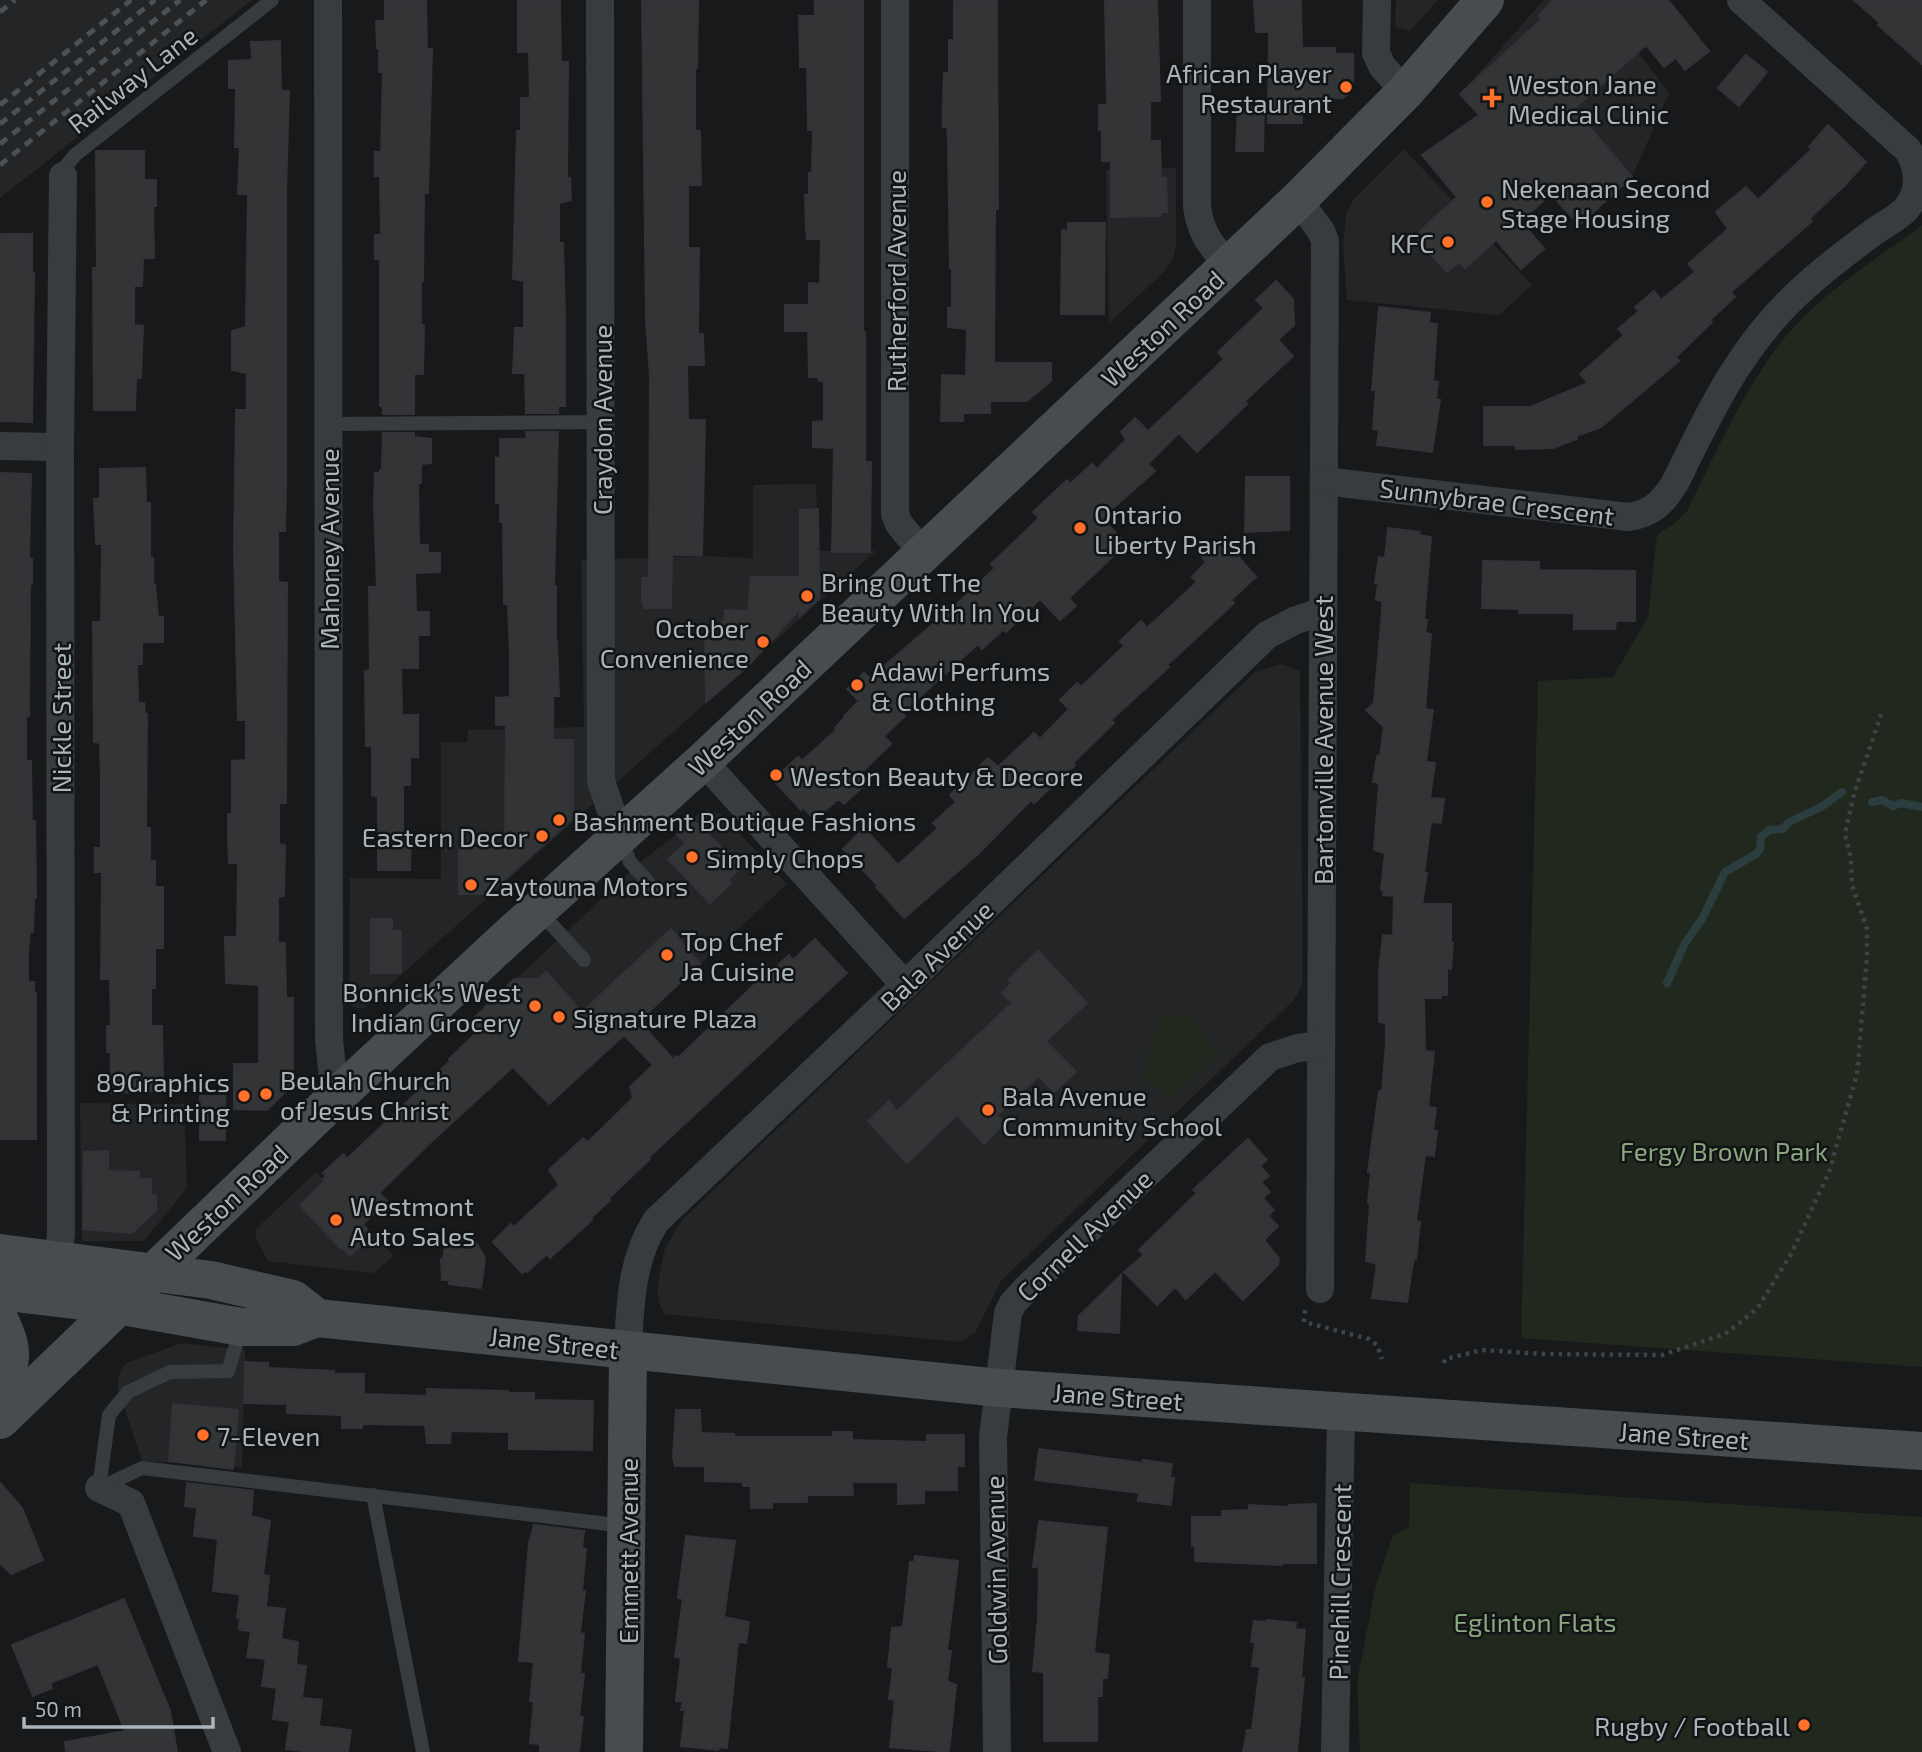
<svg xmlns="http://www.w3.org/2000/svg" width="1922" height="1752" viewBox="0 0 1922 1752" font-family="'Exo 2',sans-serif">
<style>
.built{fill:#242527}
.green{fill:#21291f}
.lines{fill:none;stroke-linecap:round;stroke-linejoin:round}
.stream{stroke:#2c3d3f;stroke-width:8}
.building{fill:#333436;stroke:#323336;stroke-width:2}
.path{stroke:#3e4347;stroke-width:4.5;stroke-dasharray:3.5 5;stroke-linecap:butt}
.lane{stroke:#383c3f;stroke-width:14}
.street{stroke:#383c3f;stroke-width:28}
.secondary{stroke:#464c50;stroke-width:38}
.rail{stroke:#4b5155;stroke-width:5;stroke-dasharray:9 7;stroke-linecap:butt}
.poi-dot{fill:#ff702b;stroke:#131415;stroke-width:2.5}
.labels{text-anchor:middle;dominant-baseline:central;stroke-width:5;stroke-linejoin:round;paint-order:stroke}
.poi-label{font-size:26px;fill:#a9b5bb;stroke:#131415;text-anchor:start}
.street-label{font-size:26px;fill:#a9b5bb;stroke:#131415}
.park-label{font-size:26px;fill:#8aa77f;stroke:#131415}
</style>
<rect width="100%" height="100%" fill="#18191a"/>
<!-- built -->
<g class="built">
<polygon points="0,0 252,0 0,198"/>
<polygon points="1396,0 1438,0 1410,31 1395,27"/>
<polygon points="1544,0 1664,0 1624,34 1669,93 1632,177 1579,225 1460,94"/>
<polygon points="1404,149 1532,285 1499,315 1347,300 1343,243 1347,211 1354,199"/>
<polygon points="1176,168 1176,245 1173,259 1165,271 1109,323 1106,170"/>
<polygon points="816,484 818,551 876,551 373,1000 364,1008 356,1008 349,1004 350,878 441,879 441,742 467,742 468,730 584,727 581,560 701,556 753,558 753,485"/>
<polygon points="1282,664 1300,671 1303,983 1294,1000 1001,1281 975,1333 960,1342 664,1314 660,1305 657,1289 665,1248 682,1220 1255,672"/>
<polygon points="707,809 722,815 787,884 549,1104 470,1022 643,860 677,834 700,812"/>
<polygon points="80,1103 184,1104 187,1188 144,1241 82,1241"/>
<polygon points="316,1172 394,1256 373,1273 268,1261 256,1239 256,1229"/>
<polygon points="182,1343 245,1350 242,1467 142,1461 117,1385 120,1371 126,1363"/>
</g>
<!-- green -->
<g class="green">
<path d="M1922 225V1367L1521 1338 1538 681 1613 677 1648 617 1657 535 1675 523 1687 511C1715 455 1740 397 1778 346 1816 296 1873 262 1922 225Z"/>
<polygon points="1189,1016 1220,1054 1171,1098 1144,1080 1158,1018"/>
<polygon points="1410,1483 1922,1517 1922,1752 1360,1752 1357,1681 1376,1585 1393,1535 1409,1527"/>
</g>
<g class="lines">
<!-- stream -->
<g class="stream">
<polyline points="1872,802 1882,800 1893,806 1901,803 1922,807"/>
<polyline points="1667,983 1685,943 1702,919 1725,872 1756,854 1760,849 1761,837 1769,830 1783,829 1789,822 1821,807 1842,792"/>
</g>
</g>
<!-- building -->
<g class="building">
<polygon points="385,0 426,0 427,49 432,49 428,193 424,193 423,281 421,281 421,325 424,325 423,374 414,374 414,414 383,414 383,406 380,406 380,259 375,259 375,235 381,235 380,176 375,176 375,152 381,152 383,72 379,72 379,48 377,48 376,21 385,21"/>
<polygon points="518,0 560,0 561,62 568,62 567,179 570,178 571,200 559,203 559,243 563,243 565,317 565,406 558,406 558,413 526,413 525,373 513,373 515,328 524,328 524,281 513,279 517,131 521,131 521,98 530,98 529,52 518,52"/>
<polygon points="642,0 698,0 697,68 695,68 695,131 700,131 701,185 688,185 688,248 699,248 698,334 703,334 704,365 687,365 688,420 705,420 702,555 672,555 671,608 644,608 644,602 642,602 642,578 649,578 650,376 646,319"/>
<polygon points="815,0 863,0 863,332 865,332 865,462 871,462 870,552 832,552 834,448 813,447 813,422 824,421 824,381 819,381 818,377 809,377 808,331 785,331 785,305 809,305 809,283 820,284 821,239 807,239 806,230 805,195 809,195 809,173 812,173 813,130 808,130 807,67 800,67 799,16 815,16"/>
<polygon points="954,0 997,0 998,209 995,209 994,363 1051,363 1051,381 1027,401 990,401 990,413 963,413 963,421 941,421 942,375 966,376 967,329 948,327 948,308 952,308 952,268 950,268 948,140 947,127 943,127 943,101 944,73 949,73 949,40 954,40"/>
<polygon points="1105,0 1157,0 1160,101 1150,101 1150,141 1160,141 1161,178 1166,178 1167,212 1160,212 1161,216 1111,217 1111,161 1102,161 1102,130 1099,130 1099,105 1107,105"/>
<polygon points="1254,0 1301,0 1302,48 1335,48 1335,54 1353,54 1353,90 1343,98 1312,98 1312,113 1302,113 1302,123 1268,123 1269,32 1256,32"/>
<polygon points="1553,0 1668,0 1709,51 1685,70 1676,58 1664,67 1646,45 1574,109 1632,177 1579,225 1551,194 1521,221 1544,249 1521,269 1496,240 1465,268 1459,262 1447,272 1418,241 1421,238 1417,234 1457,197 1422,155 1479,115 1460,94 1542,19 1539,15"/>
<polygon points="1854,0 1922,0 1922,64 1878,25 1880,23"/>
<polygon points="280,41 281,91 289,91 286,192 286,489 285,531 278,531 278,582 287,583 286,803 279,803 279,844 285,845 284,896 278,897 278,943 285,943 286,998 293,998 293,1084 267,1110 234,1109 234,1064 259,1064 259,985 226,983 225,937 237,937 238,863 229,863 228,835 228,814 232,814 232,761 246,760 246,720 238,720 234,548 236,410 247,410 247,373 232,370 232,331 246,327 248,194 238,194 240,147 235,147 236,88 229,88 229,61 252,60 251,42"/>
<polygon points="1746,55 1767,72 1739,106 1718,88"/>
<polygon points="1238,106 1264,107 1263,151 1236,151"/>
<polygon points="1828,125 1866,162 1844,186 1810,218 1812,221 1731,292 1735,297 1710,320 1712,322 1676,357 1679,361 1601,427 1576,436 1577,439 1553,448 1516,449 1516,445 1484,445 1484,407 1530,407 1588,383 1580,374 1624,335 1618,329 1639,311 1635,307 1654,291 1661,300 1695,272 1688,264 1728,229 1716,212 1746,187 1758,200 1812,149 1809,147"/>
<polygon points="96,151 144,151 144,180 156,180 156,206 153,206 154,258 143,258 142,286 134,286 134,325 143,326 141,378 136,378 135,410 94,410 93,268 97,268"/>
<polygon points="1068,223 1105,223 1104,314 1061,314 1062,230 1068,231"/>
<polygon points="0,234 32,234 32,273 34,273 32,422 0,421"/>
<polygon points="1276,281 1293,299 1294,325 1278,340 1293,356 1245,401 1247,404 1197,452 1179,433 1148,464 1155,471 1102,518 1126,544 1069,598 1076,606 1060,620 1040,599 1006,632 1003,630 982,649 978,644 902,713 905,716 884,736 891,744 859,775 867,783 844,804 838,799 815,820 803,807 801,810 773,780 798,757 802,761 836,730 835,728 845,717 844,716 859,701 847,689 864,673 870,678 960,601 995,568 991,564 1039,518 1033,512 1067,480 1070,484 1092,464 1097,469 1126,440 1121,432 1135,418 1148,431 1193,389 1224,359 1218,352 1264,308 1256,300"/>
<polygon points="1379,307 1430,313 1429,323 1437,324 1433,381 1438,382 1436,400 1440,400 1432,452 1377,445 1379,430 1373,429 1376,390 1372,390"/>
<polygon points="526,432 558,432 554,586 556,586 556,641 557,641 559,696 553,696 553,740 573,740 573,818 488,894 459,894 459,848 505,848 506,725 496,725 496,698 510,697 510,656 508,604 504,604 503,522 500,522 500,503 496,503 496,458 500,458 500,439 527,439"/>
<polygon points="383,433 414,433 414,437 431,439 431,463 421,464 421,483 418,483 419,545 428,545 428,553 440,553 440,572 415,573 416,612 429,612 429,635 418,635 418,668 401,668 402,715 418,715 418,757 410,757 410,785 403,785 403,834 411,834 410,870 378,870 378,797 372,795 372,746 366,746 365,671 370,670 369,587 377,587 374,504 375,473 380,473 380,470 382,470"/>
<polygon points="145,468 146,503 150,503 150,558 153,558 153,585 155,585 158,617 163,617 163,642 142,642 142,664 137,664 138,703 144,703 145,714 147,714 146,828 150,828 150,861 155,861 155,887 163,887 163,948 155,948 155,988 151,988 151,1026 162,1026 163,1078 159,1077 159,1091 111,1093 111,1052 107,1052 107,1026 111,1026 110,979 101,979 102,872 95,872 95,848 101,848 101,780 100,743 94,742 93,622 101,622 102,544 96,544 94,499 100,499 100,469"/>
<polygon points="0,473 31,474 29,559 32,559 32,584 30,584 29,716 26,716 26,761 31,761 32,821 35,821 36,898 34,898 33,932 30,932 28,952 28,982 34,982 34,993 36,993 36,1139 0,1139"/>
<polygon points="1246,477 1289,477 1289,530 1245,532"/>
<polygon points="818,509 819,577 829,577 819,589 819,598 800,616 800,609 747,667 706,702 705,638 722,639 722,621 724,621 725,610 748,611 751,577 800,577 800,510"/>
<polygon points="1388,528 1420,532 1419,535 1431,537 1424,620 1427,620 1425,633 1431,634 1425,709 1433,710 1426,762 1435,763 1430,798 1444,799 1441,823 1431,822 1424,873 1427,873 1422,904 1451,904 1451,943 1453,943 1451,969 1447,968 1447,995 1441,995 1441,998 1424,998 1425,1051 1434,1052 1428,1107 1436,1108 1433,1131 1437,1131 1434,1156 1425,1155 1416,1221 1420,1222 1416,1259 1414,1259 1412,1268 1407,1302 1372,1298 1377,1264 1366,1261 1370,1204 1368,1203 1371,1172 1368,1172 1379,1091 1382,1091 1386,1044 1386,1023 1379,1022 1379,970 1383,935 1393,936 1394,896 1383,895 1384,890 1381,890 1385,853 1374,850 1379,783 1373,782 1377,756 1380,756 1384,727 1366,710 1374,703 1382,612 1382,601 1376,600 1378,583 1375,583 1379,557 1385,558"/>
<polygon points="1222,538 1256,577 1231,600 1234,603 1216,620 1167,665 1169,667 1111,720 1114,723 1073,763 1075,765 1034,803 1031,800 979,853 904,918 876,887 878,886 843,849 864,828 898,865 938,828 933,823 956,802 950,795 988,758 998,767 1034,733 1040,739 1069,709 1060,700 1077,683 1081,687 1124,646 1120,641 1141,621 1147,628 1197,582 1192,577 1206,562 1202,557"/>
<polygon points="1483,561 1539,562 1539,570 1635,571 1635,621 1616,621 1615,629 1574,629 1574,613 1519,613 1519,609 1482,608"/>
<polygon points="692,819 742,867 728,880 731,883 710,903 668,859 686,843 677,834"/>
<polygon points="371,919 392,919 392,931 401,931 401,973 371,973"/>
<polygon points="671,929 700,964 639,1021 673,1059 676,1056 678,1058 761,978 763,979 789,955 793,960 815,939 847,973 649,1157 650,1159 608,1199 610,1200 591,1218 592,1220 550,1258 547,1254 527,1272 525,1270 522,1273 493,1242 511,1224 514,1227 559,1185 549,1170 583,1138 588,1142 633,1098 630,1087 653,1065 624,1035 549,1104 513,1067 431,1142 379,1193 387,1201 362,1225 372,1235 350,1256 342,1247 340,1248 300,1205 325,1181 323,1179 326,1176 323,1173 343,1154 347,1159 450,1061 449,1059 478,1031 470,1022 514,979 538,979 546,972 582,1012"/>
<polygon points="1038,951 1087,1003 1046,1041 1076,1072 1054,1092 1039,1076 997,1115 1005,1123 984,1144 957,1115 907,1163 868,1121 889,1101 897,1111 1012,1003 1002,993 1012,983 1009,979"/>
<rect x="200" y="1096" width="25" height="44"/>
<polygon points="1248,1139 1267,1160 1260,1166 1269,1176 1261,1182 1270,1192 1263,1198 1274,1210 1268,1216 1278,1226 1264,1240 1279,1258 1278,1265 1243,1300 1215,1271 1186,1299 1175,1287 1157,1305 1124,1272 1144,1255 1139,1250 1197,1193 1193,1190"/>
<polygon points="108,1151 108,1171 139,1172 139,1179 151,1179 151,1195 156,1195 156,1210 132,1233 83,1229 84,1152"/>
<polygon points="457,1234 472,1235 485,1258 481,1288 449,1284 449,1280 442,1280 441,1259 443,1259 445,1246"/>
<polygon points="1121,1275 1119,1333 1078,1330 1079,1316"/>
<polygon points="245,1362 268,1363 268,1368 334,1371 334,1374 364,1374 364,1394 427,1396 427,1389 508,1391 508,1393 534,1393 534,1400 593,1401 592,1450 509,1449 509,1432 451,1431 450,1443 427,1443 425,1425 362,1424 362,1428 342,1428 342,1415 287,1413 287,1404 244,1403"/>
<polygon points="173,1404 238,1410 233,1469 169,1461"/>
<polygon points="676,1410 700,1410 701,1433 734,1434 734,1437 833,1437 833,1432 852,1432 852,1440 927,1442 927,1435 964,1435 964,1466 957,1466 957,1490 924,1490 924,1503 898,1504 898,1482 852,1482 853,1495 807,1495 807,1502 772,1502 772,1508 751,1508 751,1486 743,1486 743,1482 705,1481 705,1466 675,1466 673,1457"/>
<polygon points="1039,1449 1143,1463 1143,1460 1172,1464 1170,1478 1174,1478 1171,1505 1138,1501 1139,1493 1035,1480"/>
<polygon points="0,1483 22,1508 43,1560 11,1574 0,1563"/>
<polygon points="187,1483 253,1491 251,1516 270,1521 263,1575 269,1576 266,1607 285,1609 281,1639 298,1642 296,1665 306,1666 302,1698 322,1700 319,1726 351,1730 348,1752 312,1752 286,1749 290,1721 273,1719 277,1688 262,1686 266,1659 247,1657 251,1631 240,1630 239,1627 240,1619 237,1618 240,1594 213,1591 218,1539 194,1536 197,1508 185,1506"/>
<polygon points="1316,1504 1316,1563 1282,1563 1282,1565 1195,1561 1195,1546 1192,1546 1192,1517 1222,1517 1222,1511 1249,1510 1249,1505 1289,1507 1289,1505"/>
<polygon points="1039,1521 1107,1528 1094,1653 1109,1655 1107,1678 1102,1678 1102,1696 1097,1696 1097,1741 1044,1741 1044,1672 1033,1671 1038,1618 1039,1567 1033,1567"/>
<polygon points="534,1525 584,1531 582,1548 586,1549 582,1591 585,1591 580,1633 584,1634 580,1674 584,1674 579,1716 583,1717 579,1752 540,1751 540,1744 530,1743 534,1702 530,1701 534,1662 519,1661 529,1543"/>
<polygon points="686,1536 735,1541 724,1617 749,1622 746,1643 738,1642 727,1748 719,1747 718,1750 681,1746 685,1710 681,1710 683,1701 676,1701 681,1658 675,1657 683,1599 678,1598"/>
<polygon points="915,1556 958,1561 947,1651 951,1651 947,1681 956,1685 949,1752 890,1747 895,1700 889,1699 893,1668 888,1667 892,1628 903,1627 910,1562 914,1562"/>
<polygon points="124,1599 170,1711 177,1752 66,1752 65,1742 125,1731 98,1664 50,1683 52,1688 33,1696 12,1645"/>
<polygon points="1267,1620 1296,1623 1295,1629 1305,1630 1301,1678 1304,1678 1297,1752 1243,1752 1247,1730 1252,1730 1260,1667 1252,1666 1255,1642 1251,1642 1254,1621 1267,1622"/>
</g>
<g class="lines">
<!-- path -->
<g class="path">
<polyline points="1305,1310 1304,1322 1369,1339 1377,1345 1382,1359"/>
<polyline points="1444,1363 1445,1359 1482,1350 1544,1354 1662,1355 1725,1334 1757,1309 1791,1254 1829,1172 1857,1074 1867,957 1867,929 1852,885 1851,859 1845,834 1854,794 1883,709"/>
</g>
<!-- lane -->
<g class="lane">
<polyline points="63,176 66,166 75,155 272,0"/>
<polyline points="328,424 601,422"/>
<polyline points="621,839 630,862 657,892"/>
<polyline points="540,912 584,960"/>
<polyline points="99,1488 109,1415 128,1392 170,1372 228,1371 241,1328"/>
<polyline points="100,1488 142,1468 625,1526"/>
<polyline points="373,1495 423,1752"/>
</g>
<!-- street -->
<g class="street">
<polyline points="328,0 329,1039 335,1098"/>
<polyline points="600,0 601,781 620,837"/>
<polyline points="895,0 895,514 899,524 923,553"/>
<path d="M1197 0V206C1201 235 1210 243 1228 266"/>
<polyline points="1377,0 1376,53 1382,66 1405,92"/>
<polyline points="1298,200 1321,231 1325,241 1320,1289"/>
<polyline points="0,446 60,447"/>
<path d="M1324 481 1628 517C1652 514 1663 502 1675 483 1712 408 1743 340 1808 284 1829 265 1852 248 1875 231 1885 224 1898 218 1906 209 1921 191 1919 169 1908 150L1741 0"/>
<polyline points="703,761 905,985"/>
<polyline points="58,1260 61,1234 60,447 63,176"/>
<path d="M628 1350C630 1305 631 1260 656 1221L905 985 1267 635 1296 620 1321 612"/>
<polyline points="99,1488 131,1503 227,1752"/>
<polyline points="997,1752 993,1437 1008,1313 1013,1303 1030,1285 1270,1057 1298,1048 1321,1045"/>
<polyline points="1335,1752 1341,1413"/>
</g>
<!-- secondary -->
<g class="secondary">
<polyline points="0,1253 211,1280 293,1299 317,1318"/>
<polyline points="0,1291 117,1305 241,1327 293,1327 317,1318 1000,1388 1922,1451"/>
<path d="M0 1321C15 1351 12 1360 0 1389"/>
<polyline points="0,1420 335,1098 508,937 703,761 1298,200 1405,92 1485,0"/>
<polyline points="624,1752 628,1350"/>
</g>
<!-- rail -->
<g class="rail">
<polyline points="0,12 15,0"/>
<polyline points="0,105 131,0"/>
<polyline points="0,124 155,0"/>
<polyline points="0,144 180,0"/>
<polyline points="0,165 206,0"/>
</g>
</g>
<!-- markers -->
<g class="poi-dot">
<circle cx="1346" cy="87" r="7"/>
<path d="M1488.5 87.5h7v7h7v7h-7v7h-7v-7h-7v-7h7z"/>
<circle cx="1487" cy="202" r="7"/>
<circle cx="1448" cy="242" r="7"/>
<circle cx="1080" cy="528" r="7"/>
<circle cx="807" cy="596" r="7"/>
<circle cx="763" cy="642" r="7"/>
<circle cx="857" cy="685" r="7"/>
<circle cx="776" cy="775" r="7"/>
<circle cx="559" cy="820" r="7"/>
<circle cx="542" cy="836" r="7"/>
<circle cx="692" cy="857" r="7"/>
<circle cx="471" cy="885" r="7"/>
<circle cx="667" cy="955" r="7"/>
<circle cx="535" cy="1006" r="7"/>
<circle cx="559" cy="1017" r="7"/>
<circle cx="266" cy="1094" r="7"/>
<circle cx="244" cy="1096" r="7"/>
<circle cx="988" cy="1110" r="7"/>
<circle cx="336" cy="1220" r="7"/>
<circle cx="203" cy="1435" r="7"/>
<circle cx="1804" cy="1725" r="7"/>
</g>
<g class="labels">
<!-- poi labels -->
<g class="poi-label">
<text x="1332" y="72" text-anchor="end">African Player<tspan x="1332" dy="30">Restaurant</tspan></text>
<text x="1508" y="83">Weston Jane<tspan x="1508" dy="30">Medical Clinic</tspan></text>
<text x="1501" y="187">Nekenaan Second<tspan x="1501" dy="30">Stage Housing</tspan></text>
<text x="1434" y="242" text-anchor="end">KFC</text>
<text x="1094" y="513">Ontario<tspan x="1094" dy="30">Liberty Parish</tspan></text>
<text x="821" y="581">Bring Out The<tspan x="821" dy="30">Beauty With In You</tspan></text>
<text x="749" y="627" text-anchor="end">October<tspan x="749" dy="30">Convenience</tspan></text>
<text x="871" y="670">Adawi Perfums<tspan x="871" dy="30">&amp; Clothing</tspan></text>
<text x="790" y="775">Weston Beauty &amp; Decore</text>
<text x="573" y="820">Bashment Boutique Fashions</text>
<text x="528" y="836" text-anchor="end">Eastern Decor</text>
<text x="706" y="857">Simply Chops</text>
<text x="485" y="885">Zaytouna Motors</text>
<text x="681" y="940">Top Chef<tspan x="681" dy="30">Ja Cuisine</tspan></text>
<text x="521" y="991" text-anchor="end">Bonnick’s West<tspan x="521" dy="30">Indian Grocery</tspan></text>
<text x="573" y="1017">Signature Plaza</text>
<text x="280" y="1079">Beulah Church<tspan x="280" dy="30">of Jesus Christ</tspan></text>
<text x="230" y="1081" text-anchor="end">89Graphics<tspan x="230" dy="30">&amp; Printing</tspan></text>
<text x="1002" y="1095">Bala Avenue<tspan x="1002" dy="30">Community School</tspan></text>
<text x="350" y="1205">Westmont<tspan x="350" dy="30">Auto Sales</tspan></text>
<text x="217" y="1435">7-Eleven</text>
<text x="1790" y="1725" text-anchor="end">Rugby / Football</text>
</g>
<!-- street labels -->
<g class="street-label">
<text transform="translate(132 79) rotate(-38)">Railway Lane</text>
<text transform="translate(895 281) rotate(-90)">Rutherford Avenue</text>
<text transform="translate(1162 328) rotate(-43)">Weston Road</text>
<text transform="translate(601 420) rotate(-90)">Craydon Avenue</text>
<text transform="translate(1497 501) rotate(7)">Sunnybrae Crescent</text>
<text transform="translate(328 549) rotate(-90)">Mahoney Avenue</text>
<text transform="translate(749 717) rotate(-43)">Weston Road</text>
<text transform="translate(60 718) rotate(-90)">Nickle Street</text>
<text transform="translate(1322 740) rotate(-90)">Bartonville Avenue West</text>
<text transform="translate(936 955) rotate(-44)">Bala Avenue</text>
<text transform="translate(226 1202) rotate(-43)">Weston Road</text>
<text transform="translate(1084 1235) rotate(-44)">Cornell Avenue</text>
<text transform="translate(554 1342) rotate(6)">Jane Street</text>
<text transform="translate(1118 1396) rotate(4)">Jane Street</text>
<text transform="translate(1684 1435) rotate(4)">Jane Street</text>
<text transform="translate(627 1551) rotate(-90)">Emmett Avenue</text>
<text transform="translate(995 1570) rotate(-91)">Goldwin Avenue</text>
<text transform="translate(1339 1582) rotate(-89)">Pinehill Crescent</text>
</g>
<!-- park labels -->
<g class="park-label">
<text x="1724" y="1150">Fergy Brown Park</text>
<text x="1535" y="1621">Eglinton Flats</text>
</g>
</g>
<!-- scale -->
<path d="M24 1717v10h189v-10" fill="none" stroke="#a9b5bb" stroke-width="3.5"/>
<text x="35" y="1717" font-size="21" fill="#a9b5bb" stroke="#131415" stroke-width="5" paint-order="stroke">50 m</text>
</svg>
